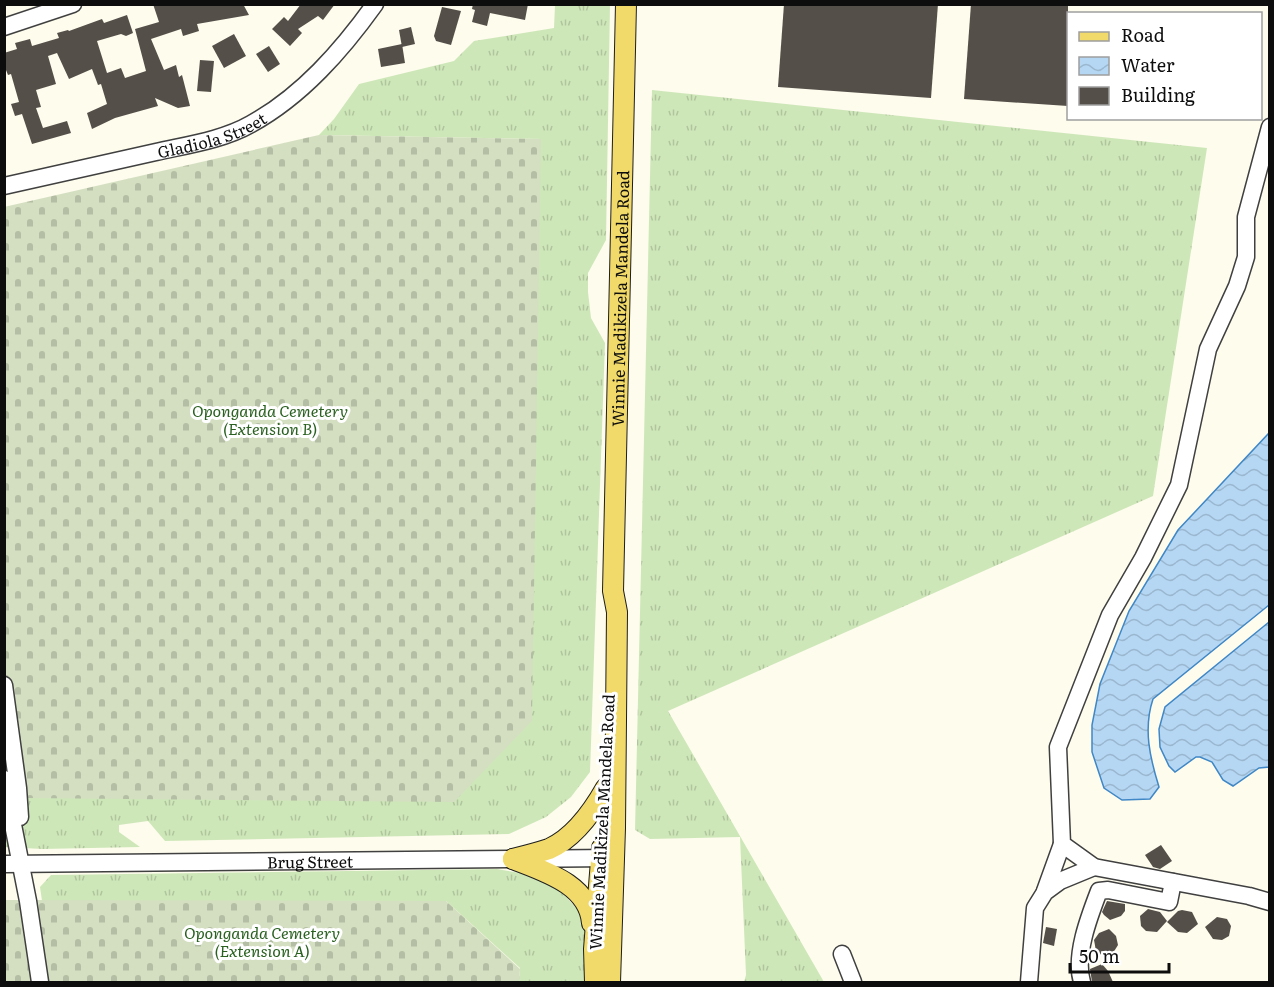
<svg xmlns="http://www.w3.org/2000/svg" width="1274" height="987" viewBox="0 0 1274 987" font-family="Literata,serif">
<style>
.grass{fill:url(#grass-tufts)}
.cemetery{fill:url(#cemetery-stones)}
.water{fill:url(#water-waves);stroke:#3f87c6;stroke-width:1.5}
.building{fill:#554f4a}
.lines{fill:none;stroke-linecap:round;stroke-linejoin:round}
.minor-casing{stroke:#404040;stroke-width:19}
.major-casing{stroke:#1e1e1e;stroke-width:22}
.minor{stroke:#fff;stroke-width:16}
.major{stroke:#f2da6a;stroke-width:20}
.labels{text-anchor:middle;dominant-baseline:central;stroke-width:6;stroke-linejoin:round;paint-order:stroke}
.street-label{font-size:16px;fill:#0d0d0d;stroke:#fff}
.park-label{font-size:16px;font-style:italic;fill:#2a6120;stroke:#fff}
</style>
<defs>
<pattern id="grass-tufts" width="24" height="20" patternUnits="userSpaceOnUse" patternTransform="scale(1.5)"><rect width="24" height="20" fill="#cee7b9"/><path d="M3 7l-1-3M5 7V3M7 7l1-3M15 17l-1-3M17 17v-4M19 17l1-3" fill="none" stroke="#b0c59e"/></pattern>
<pattern id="cemetery-stones" width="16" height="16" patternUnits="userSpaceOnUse" patternTransform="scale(1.5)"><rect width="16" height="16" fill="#d3dfc0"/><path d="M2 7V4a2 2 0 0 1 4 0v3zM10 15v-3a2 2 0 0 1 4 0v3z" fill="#b4bea4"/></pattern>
<pattern id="water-waves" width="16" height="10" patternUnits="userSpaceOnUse" patternTransform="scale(1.5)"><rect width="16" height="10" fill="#b5d7f3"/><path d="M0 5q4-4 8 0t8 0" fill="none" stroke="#9ab7cf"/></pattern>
</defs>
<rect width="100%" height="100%" fill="#fefced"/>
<!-- grass -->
<g class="grass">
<polygon points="555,5 610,5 606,240 588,273 588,292 591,318 605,343 590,772 571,797 546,817 509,834 165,841 148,821 119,825 119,832 140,847 42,849 5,847 5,790 541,139 319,135 334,119 359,84 454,61 474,41 554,28"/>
<polygon points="652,90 1207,148 1153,496 668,711 824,982 744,982 746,975 740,837 650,839 635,830"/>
<polygon points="497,869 520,873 559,889 579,911 585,929 587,982 519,982 520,968 446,901 42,901 40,887 51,875"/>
</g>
<!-- cemetery -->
<g class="cemetery">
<polygon points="319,135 541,139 532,721 454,802 25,798 5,790 4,207"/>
<polygon points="5,900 446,901 520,969 519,982 5,982"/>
</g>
<!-- water -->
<g class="water">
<path d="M1269 433V605L1153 699C1143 729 1150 758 1159 787L1150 799 1122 800 1104 788 1092 752V725L1100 684 1129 611 1178 530Z"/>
<polygon points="1269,622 1269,767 1259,768 1233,786 1223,780 1212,762 1200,757 1196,757 1175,772 1169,766 1160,747 1159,729 1165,707"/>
</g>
<!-- building -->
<g class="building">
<polygon points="153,4 243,4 249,15 197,24 199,31 183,36 181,29 151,39 164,70 176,65 179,77 182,75 190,106 178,108 155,98 158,106 115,118 92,129 87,113 107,104 101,84 98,85 92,69 69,79 57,53 48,56 56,84 36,90 41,107 36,108 43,128 67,121 71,133 32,144 22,114 15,116 11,104 19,102 11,74 8,75 4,65 4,53 17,49 15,43 30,39 32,46 59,38 57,33 68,30 69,31 102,19 104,23 127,15 133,33 126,36 121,34 97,41 107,73 121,68 125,78 146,71 135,29 159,22"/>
<polygon points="301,4 335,4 323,20 318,16 298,29 302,33 290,46 272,29 284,17 288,21"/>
<polygon points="473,4 528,4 525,20 490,13 487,26 472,22 475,10 472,9"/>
<polygon points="784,4 938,4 931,98 778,87"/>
<polygon points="971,4 1068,4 1068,106 964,99"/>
<polygon points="442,7 461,11 451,45 436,41 434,36"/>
<polygon points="411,27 415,44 402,47 399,30"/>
<polygon points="234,34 246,56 224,68 212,46"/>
<polygon points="402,44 405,63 381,67 378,49"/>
<polygon points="269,46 280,64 268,72 256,54"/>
<polygon points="200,60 214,61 211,92 197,91"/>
<polygon points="1161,845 1172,861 1160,869 1153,867 1145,855"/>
<polygon points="1107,901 1125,904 1125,911 1121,916 1110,920 1104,915 1102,912"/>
<polygon points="1148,909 1160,912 1167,921 1157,932 1146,931 1141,926 1140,916"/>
<polygon points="1182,910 1192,912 1198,924 1187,933 1178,932 1167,922 1178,911"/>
<polygon points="1217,917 1227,919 1231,926 1229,936 1222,940 1213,939 1205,927"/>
<polygon points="1046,927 1057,929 1054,946 1043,943"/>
<polygon points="1109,929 1116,936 1118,945 1113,953 1104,957 1096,951 1094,940 1099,933"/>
<polygon points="1102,964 1108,971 1113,982 1092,982 1090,969"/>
</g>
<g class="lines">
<!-- minor casing -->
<g class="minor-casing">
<g id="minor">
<polyline points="4,27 73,4"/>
<polyline points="1270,127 1246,217 1246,257 1237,286 1208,349 1179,485 1143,558 1110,615 1058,747 1062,844 1094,867 1249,896 1270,902"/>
<path id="s1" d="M4 186C55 175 105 163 156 152 187 145 223 140 251 124 302 96 342 50 375 4"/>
<polyline points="4,685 18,788 20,817"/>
<polyline points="4,779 28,901 40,982"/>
<path id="s2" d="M4 864 612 858"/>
<polyline points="1045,891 1062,844"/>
<polyline points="842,954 853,982"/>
<polyline points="1029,982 1035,908 1045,892 1060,881 1094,867"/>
<path d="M1082 982C1074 956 1089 917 1099 891L1108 890 1169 902 1173 882"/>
</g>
</g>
<!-- major casing -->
<g class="major-casing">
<g id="major">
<path d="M513 859C543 871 589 884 592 923"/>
<path d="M513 859C525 856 537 853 549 849 574 838 593 811 606 788"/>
<polyline points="595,982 594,949 602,848"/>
<path id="s3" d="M610 982 615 828 617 612 613 591 626 4"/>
</g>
</g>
<!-- minor -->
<use href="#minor" class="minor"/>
<!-- major -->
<use href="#major" class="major"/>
</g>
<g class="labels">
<!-- street labels -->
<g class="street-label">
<text stroke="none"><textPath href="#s1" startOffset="214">Gladiola Street</textPath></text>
<text stroke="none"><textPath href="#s3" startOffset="684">Winnie Madikizela Mandela Road</textPath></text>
<text transform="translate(601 822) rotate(-87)">Winnie Madikizela Mandela Road</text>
<text stroke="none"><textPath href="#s2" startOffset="306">Brug Street</textPath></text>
</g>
<!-- park labels -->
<g class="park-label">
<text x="270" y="410">Oponganda Cemetery<tspan x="270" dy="18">(Extension B)</tspan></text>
<text x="262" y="932">Oponganda Cemetery<tspan x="262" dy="18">(Extension A)</tspan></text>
</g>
</g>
<!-- border -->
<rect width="1274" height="987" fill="none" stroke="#0d0d0d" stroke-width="12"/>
<!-- legend -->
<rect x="1067" y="12" width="195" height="108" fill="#ffffff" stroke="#9e9e9e" stroke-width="1.5"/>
<rect x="1079" y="32" width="30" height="9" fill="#f2da6a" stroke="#9e9e9e" stroke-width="1.5"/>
<text x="1121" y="42" font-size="18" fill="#0d0d0d">Road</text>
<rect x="1079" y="57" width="30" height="18" fill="url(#water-waves)" stroke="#9e9e9e" stroke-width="1.5"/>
<text x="1121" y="72" font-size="18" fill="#0d0d0d">Water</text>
<rect x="1079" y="87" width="30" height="18" fill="#554f4a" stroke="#9e9e9e" stroke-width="1.5"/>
<text x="1121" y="102" font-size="18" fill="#0d0d0d">Building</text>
<!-- scale -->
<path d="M1070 963v9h99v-9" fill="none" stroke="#0d0d0d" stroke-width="3"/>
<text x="1079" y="963" font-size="18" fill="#0d0d0d" stroke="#ffffff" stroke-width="4.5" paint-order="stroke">50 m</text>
</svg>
